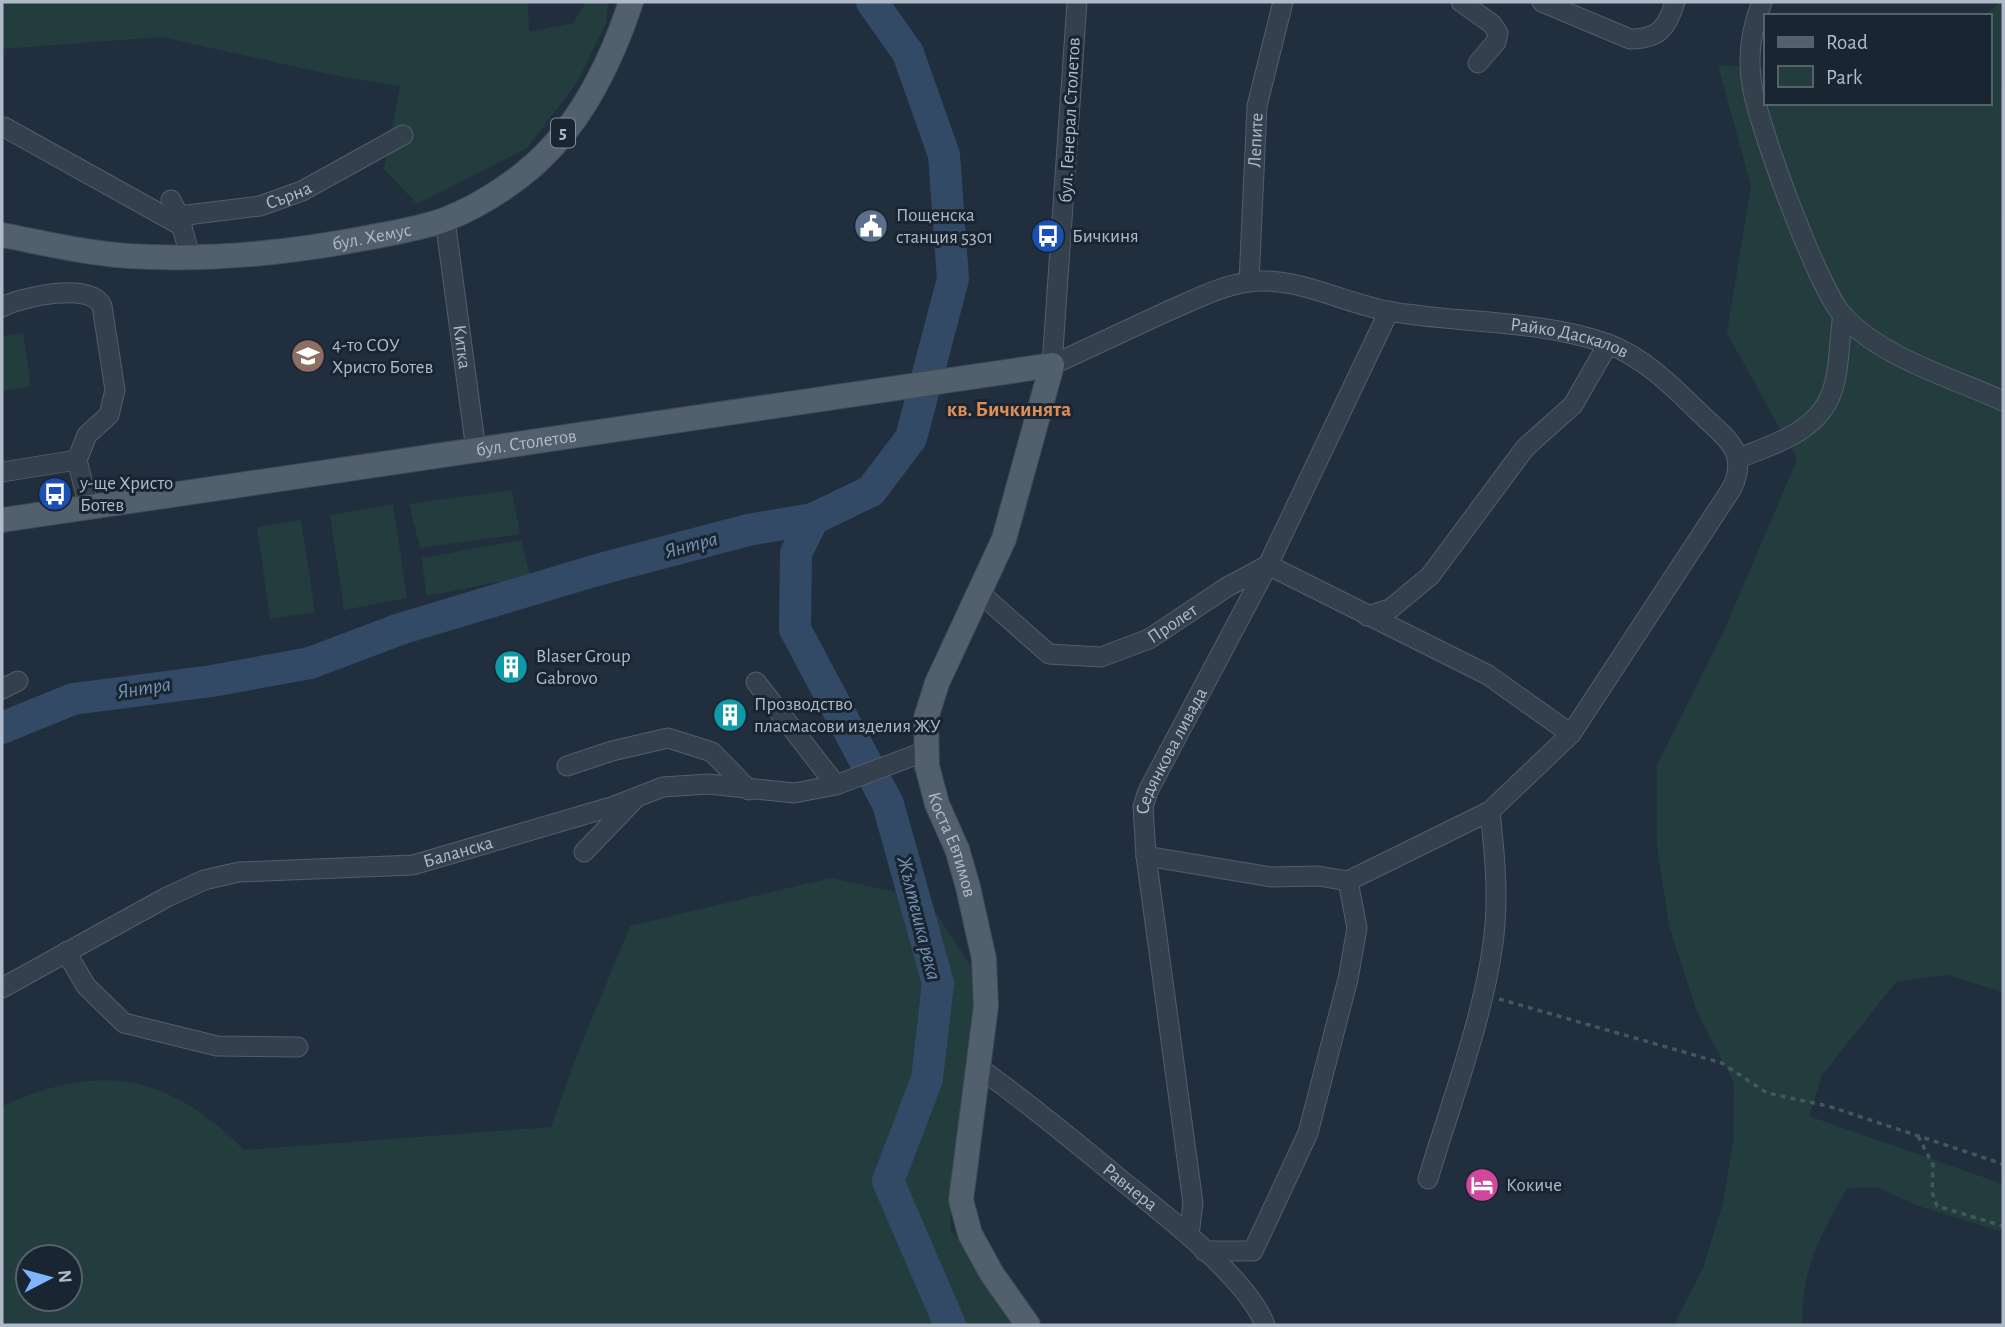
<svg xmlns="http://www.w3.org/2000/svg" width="2005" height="1327" viewBox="0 0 2005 1327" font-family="'Alegreya Sans',sans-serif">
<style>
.green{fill:#233c3e;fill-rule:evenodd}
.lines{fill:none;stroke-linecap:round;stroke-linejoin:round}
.river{stroke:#334a66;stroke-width:32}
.minor-casing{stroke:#535d6b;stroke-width:21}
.major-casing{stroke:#3e4956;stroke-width:26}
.path{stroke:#41595b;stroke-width:3.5;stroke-dasharray:5 5;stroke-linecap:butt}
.minor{stroke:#35404d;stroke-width:19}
.major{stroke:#525f6d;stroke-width:24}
.labels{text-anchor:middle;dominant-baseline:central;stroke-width:6;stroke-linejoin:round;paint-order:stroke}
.shield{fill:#1a2532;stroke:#838d9c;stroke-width:2}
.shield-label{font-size:18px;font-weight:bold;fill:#b0bac9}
.street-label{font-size:19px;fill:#b0bac9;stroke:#1a2532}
.poi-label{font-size:19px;fill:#b0bac9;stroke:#1a2532;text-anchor:start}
.neighbourhood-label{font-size:21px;font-weight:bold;fill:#dd8d57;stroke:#1a2532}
.water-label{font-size:21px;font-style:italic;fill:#7592b3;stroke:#1a2532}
</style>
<rect width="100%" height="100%" fill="#212e3d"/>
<!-- green -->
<g class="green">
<polygon points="2,2 528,2 529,32 573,23 586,2 608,2 606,23 578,81 527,148 417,204 384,169 400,86 342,77 161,37 2,49"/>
<path d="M2001 2 2003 995 1997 990 1947 975 1896 982 1822 1075 1809 1116 2003 1184V1232L1918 1206 1877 1187 1847 1188C1821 1236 1800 1269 1803 1325H1674L1703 1268 1723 1203 1733 1143 1734 1083 1697 1012 1669 926 1657 846V765L1726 626 1797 459 1727 333 1751 186 1718 65 1765 68V103H1989V16H1983Z"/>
<polygon points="23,333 31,386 2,391 2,336"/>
<polygon points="512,490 520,534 420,548 409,504"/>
<polygon points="393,504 407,598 344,610 330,515"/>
<polygon points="301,520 315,612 270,619 257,527"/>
<polygon points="521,540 530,576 426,596 422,558"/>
<path d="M830 878 926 898 977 975 950 1229 1025 1325H2V1108L5 1105C100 1061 171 1075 244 1150L551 1127 576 1057 630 926ZM28 1257H70V1299H28Z"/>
</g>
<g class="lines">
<!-- river -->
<g class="river">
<polyline points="813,519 796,553 795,629 888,804 938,983 927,1079 888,1181 950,1325"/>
<polyline points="2,728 73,699 212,681 310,663 400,629 597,570 748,530 813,519 871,491 911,438 953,279 944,155 908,53 872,2"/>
</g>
<!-- minor casing -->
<g class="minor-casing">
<g id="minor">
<path id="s1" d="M1077 2 1052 365C1091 347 1130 329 1168 311 1194 300 1220 286 1248 282 1294 275 1343 303 1388 311 1460 324 1538 319 1608 344 1646 358 1677 391 1705 418 1729 440 1748 454 1732 488L1571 734 1490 811 1348 881"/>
<polyline points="1461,2 1492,24 1498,33 1496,42 1478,63"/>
<path d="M1542 2 1630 39C1659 39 1667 28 1675 2"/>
<path d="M1762 2C1751 29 1747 56 1752 85 1758 125 1818 289 1844 317 1885 359 1950 377 2003 401"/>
<polyline points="4,127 182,226"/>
<polyline points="171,200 179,216 190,256"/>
<path id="s2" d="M179 216 260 206 302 191 403 135"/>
<path id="s3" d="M445 220 476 450"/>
<path id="s4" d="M1249 282 1257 106 1283 2"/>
<path d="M2 307C22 297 90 281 102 306L115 390 109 415 87 435 77 460 89 507"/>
<path d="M1739 458C1777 443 1823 430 1834 385 1840 364 1839 338 1843 315"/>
<polyline points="2,472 77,460"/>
<polyline points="1268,565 1488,675 1571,734"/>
<path id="s5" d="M981 594 1049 654 1101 657 1149 639 1227 587 1268 565"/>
<polyline points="1367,616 1390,609 1430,576 1525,448 1573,405 1608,344"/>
<polyline points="756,682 836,785"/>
<polyline points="2,689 18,681"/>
<polyline points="567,766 612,751 668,738 712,752 749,790"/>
<polyline points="584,852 633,801"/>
<polyline points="1146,856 1271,877 1318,876 1348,881"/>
<polyline points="66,952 86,986 124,1023 217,1046 298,1047"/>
<path id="s6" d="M2 988 167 897 204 880 239 872 413 865 614 806 663 787 708 784 794 793 836 785 926 751"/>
<path id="s7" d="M978 1067C1027 1102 1073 1140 1120 1179 1162 1213 1247 1277 1265 1325"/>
<path d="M1428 1179C1451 1102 1489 1003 1495 924 1498 886 1494 849 1490 811"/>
<path id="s8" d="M1189 1235 1193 1203 1146 856 1143 807 1148 791 1268 565 1389 311"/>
<polyline points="1204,1251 1253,1251 1308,1133 1348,979 1357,928 1348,881"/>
</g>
</g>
<!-- major casing -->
<g class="major-casing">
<g id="major">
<path id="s9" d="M2 235C44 243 85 253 128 256 208 261 288 253 366 238 392 233 419 229 444 220 483 205 525 177 553 146 590 106 614 53 631 2"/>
<path id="s10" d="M2 520 1052 365 1004 539 937 683 926 718 927 766 937 804 957 849 968 887 984 959 986 1006 961 1200 970 1234 992 1274 1028 1325"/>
</g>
</g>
<!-- path -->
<g class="path">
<polyline points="1499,999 1722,1063 1767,1093 1828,1106 2003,1164"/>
<polyline points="1918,1136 1933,1165 1932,1192 1937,1206 2003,1226"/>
</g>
<!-- minor -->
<use href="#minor" class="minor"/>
<!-- major -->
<use href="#major" class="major"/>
</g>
<!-- icons -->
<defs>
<g id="civic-disc" transform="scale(1.75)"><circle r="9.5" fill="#5c6f8a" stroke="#1a2532"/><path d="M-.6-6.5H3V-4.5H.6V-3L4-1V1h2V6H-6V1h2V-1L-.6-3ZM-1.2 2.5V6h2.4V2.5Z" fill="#fff"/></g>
<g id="bus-disc" transform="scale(1.75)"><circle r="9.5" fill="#1a4fb4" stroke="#1a2532"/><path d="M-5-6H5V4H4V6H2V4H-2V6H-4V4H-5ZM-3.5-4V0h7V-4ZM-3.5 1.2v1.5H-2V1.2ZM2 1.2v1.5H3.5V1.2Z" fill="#fff"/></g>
<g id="school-disc" transform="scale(1.75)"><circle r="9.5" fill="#8d6e63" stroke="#1a2532"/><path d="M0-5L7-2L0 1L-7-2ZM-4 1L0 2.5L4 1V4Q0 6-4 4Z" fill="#fff"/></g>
<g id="building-disc" transform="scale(1.75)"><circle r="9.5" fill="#0f9aa8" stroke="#1a2532"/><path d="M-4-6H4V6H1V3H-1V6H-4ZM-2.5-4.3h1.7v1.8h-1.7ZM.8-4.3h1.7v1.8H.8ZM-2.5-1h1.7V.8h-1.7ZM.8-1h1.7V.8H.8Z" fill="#fff"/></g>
<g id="hotel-disc" transform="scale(1.75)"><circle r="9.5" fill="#d1479c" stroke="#1a2532"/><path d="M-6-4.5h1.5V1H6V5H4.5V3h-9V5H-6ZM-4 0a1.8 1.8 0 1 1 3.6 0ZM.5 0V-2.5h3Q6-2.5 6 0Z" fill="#fff"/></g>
</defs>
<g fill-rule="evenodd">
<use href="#civic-disc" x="871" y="226"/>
<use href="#bus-disc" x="1048" y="236"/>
<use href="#school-disc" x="308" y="356"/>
<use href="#bus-disc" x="55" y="494"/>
<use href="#building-disc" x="511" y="667"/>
<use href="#building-disc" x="730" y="715"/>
<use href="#hotel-disc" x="1482" y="1185"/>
</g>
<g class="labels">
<!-- shield labels -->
<rect class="shield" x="551" y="118.5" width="24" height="29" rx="5"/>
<g class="shield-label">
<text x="563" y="133">5</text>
</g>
<!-- street labels -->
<g class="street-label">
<text transform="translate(1070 120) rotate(-87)">бул. Генерал Столетов</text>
<text stroke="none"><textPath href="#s4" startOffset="142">Лепите</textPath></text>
<text stroke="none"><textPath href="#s2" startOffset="112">Сърна</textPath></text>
<text stroke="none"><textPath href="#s9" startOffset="373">бул. Хемус</textPath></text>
<text stroke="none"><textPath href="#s1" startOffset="905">Райко Даскалов</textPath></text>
<text stroke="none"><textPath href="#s3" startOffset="128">Китка</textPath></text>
<text stroke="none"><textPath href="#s10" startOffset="530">бул. Столетов</textPath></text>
<text stroke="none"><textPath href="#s5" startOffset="222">Пролет</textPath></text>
<text stroke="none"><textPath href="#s8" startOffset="494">Седянкова ливада</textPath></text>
<text stroke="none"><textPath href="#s10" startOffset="1568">Коста Евтимов</textPath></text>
<text stroke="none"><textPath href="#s6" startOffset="486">Баланска</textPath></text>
<text stroke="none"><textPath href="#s7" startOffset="194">Равнера</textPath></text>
</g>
<!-- poi labels -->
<g class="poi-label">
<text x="896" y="215">Пощенска<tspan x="896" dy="22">станция 5301</tspan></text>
<text x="1072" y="236">Бичкиня</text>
<text x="332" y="345">4-то СОУ<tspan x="332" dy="22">Христо Ботев</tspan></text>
<text x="80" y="483">у-ще Христо<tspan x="80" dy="22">Ботев</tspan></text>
<text x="536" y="656">Blaser Group<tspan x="536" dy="22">Gabrovo</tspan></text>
<text x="754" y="704">Прозводство<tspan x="754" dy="22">пласмасови изделия ЖУ</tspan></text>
<text x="1506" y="1185">Кокиче</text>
</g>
<!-- neighbourhood labels -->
<g class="neighbourhood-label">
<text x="1009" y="409">кв. Бичкинята</text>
</g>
<!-- water labels -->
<g class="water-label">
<text transform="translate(691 545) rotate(-15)">Янтра</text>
<text transform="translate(144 688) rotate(-9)">Янтра</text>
<text transform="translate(919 918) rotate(76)">Жълтешка река</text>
</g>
</g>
<!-- border -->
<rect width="2005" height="1327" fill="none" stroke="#b0bac9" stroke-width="7"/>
<!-- legend -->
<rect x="1764" y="14" width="228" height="91" fill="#1a2532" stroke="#56616e" stroke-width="2"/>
<rect x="1778" y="37" width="35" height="10" fill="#525f6d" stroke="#56616e" stroke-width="2"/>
<text x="1826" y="49" font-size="21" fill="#b0bac9">Road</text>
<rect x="1778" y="66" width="35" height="21" fill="#233c3e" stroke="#56616e" stroke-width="2"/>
<text x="1826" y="84" font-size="21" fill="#b0bac9">Park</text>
<!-- north arrow -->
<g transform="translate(49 1278) rotate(84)"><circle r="33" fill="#1a2532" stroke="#56616e" stroke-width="2"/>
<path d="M0-5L12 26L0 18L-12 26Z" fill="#7fb5ff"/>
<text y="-10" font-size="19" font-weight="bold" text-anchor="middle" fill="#b0bac9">N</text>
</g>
</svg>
